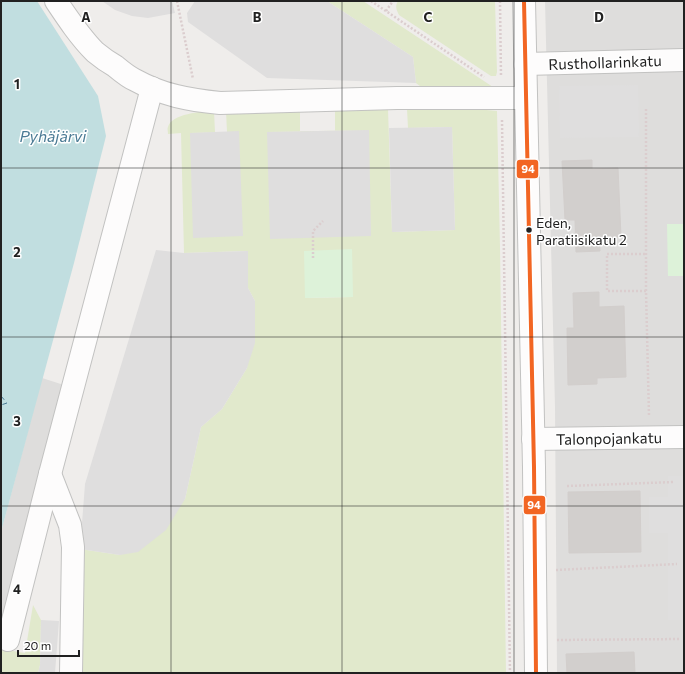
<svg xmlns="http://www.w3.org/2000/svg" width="685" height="674" viewBox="0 0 685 674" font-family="Commissioner,sans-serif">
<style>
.residential{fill:#dedddc}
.grass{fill:#e1e9cc;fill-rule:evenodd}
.park{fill:#ddf2d9}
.parking{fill:#dfdede}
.water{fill:#c1dee0}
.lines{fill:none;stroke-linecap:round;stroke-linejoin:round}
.ferry{stroke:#4a7a94;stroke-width:1;stroke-dasharray:5 4;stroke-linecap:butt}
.building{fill:#d2cfcd;stroke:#d2cecc}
.minor-casing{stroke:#c2c2c1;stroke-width:24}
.path{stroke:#dbcdce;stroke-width:2.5;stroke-dasharray:2 2;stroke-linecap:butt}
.minor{stroke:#fdfcfc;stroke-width:22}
.bus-1-casing{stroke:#fff;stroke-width:7}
.bus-1{stroke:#f26522;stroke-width:4}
.grid{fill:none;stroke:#212121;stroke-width:1;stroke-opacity:0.55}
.bus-dot{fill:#212121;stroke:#fff;stroke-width:1.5}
.labels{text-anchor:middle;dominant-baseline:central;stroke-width:3;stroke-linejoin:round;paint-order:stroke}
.bus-label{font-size:14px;fill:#212121;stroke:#fff;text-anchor:start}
.street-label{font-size:15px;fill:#212121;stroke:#fff}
.water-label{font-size:16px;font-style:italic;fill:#4a7a94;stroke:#fff}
.grid-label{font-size:13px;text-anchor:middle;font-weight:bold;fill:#212121;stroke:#fff;stroke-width:3;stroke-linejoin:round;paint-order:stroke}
.line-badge{stroke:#fff;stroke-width:1.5}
.badge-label{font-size:11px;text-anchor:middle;font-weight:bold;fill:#fff}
</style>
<rect width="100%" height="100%" fill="#efedeb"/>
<!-- residential -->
<g class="residential">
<polygon points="545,1 684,1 684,673 557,673 555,407"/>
<polygon points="42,378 64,385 1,620 1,532"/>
</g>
<!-- grass -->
<g class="grass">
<polygon points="327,1 363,1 496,89 424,89 416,83 413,57"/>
<path d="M398 1H495L497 72 496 76H491L399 15C396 9 395 6 398 1Z"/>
<path d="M465 108 497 111 500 247 506 673H79L80 549 120 555 185 499 201 427 222 409 247 368 255 301 248 288V251L184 253 181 133 168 134C168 132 167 128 168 127 171 114 202 111 214 111L215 132 190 133 239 132H227L226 111 300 110V131L267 132 369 130 335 131V110L388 109 392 232 455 230 452 127 408 128 407 109ZM351 249 352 297 305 298Z"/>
<polygon points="33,605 41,620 40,665 38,673 1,673 1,649 25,653"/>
</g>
<!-- park -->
<g class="park">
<polygon points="667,224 684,224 684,276 668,276"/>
<polygon points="352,249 353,297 305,298 304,251"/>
</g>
<!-- parking -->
<g class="parking">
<polygon points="102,1 172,1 175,13 148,18 132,16 115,10"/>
<polygon points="195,1 327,1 413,57 416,83 267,78 188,22 187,13"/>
<polygon points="638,85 639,137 560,138 559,86"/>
<polygon points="452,127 455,230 392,232 389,128"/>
<polygon points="369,130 371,236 270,239 267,132"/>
<polygon points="239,131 243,236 193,238 190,133"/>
<polygon points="156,250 184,253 248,251 248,288 255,301 255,343 247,368 222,409 201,427 185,499 166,530 138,552 120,555 80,549 85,484"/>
<polygon points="668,476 684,476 684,620 668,620 668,533 649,533 649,497 668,497"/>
<polygon points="41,620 59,621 55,673 38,673 40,665"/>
</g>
<!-- water -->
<polygon class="water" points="1,1 37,1 98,96 106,136 74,263 1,532"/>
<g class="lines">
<!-- ferry -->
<polyline class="ferry" points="1,396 7,403 1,405"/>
</g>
<!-- building -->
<g class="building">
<polygon points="592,160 592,169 618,168 621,237 599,238 600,251 576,252 575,220 565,220 562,161"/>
<polygon points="599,292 599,307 624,306 626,377 597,378 597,384 568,385 567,328 574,328 573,293"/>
<polygon points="640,491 641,552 569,553 568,492"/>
<polygon points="634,652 635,673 567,673 566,654"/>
</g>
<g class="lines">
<!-- minor casing -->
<g class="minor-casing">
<g id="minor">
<path d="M56 1C68 19 80 37 95 52 101 57 108 62 115 66 121 71 128 77 135 80 162 95 189 100 220 103L397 98H526"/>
<polyline points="524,1 534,467 536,673"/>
<polyline points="525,64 684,60"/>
<polyline points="533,439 684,437"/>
<polyline points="50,474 70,525 73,547 71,673"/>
<polyline points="8,640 50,474 152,88"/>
</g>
</g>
<!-- path -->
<g class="path">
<polyline points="177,1 193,79"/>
<polyline points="371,1 484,77"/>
<polyline points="500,1 501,77"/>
<polyline points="386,11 393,1"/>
<polyline points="646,109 646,291 649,416"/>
<polyline points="502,120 510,673"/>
<polyline points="645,254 607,254 607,291 646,291"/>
<polyline points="313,258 313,231 323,221"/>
<polyline points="567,486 674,482"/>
<polyline points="556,570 677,564"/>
<polyline points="557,640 681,639"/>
</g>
<!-- minor -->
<use href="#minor" class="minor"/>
<!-- bus-1 casing -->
<g class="bus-1-casing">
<polyline id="bus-1" points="524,1 534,467 536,673"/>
</g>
<!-- bus-1 -->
<use href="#bus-1" class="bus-1"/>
</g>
<!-- grid -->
<path class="grid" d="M171 1V673M342 1V673M514 1V673M1 168H684M1 337H684M1 506H684"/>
<!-- markers -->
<circle class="bus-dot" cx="529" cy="230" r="3.5"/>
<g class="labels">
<!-- bus labels -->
<g class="bus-label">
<text x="536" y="222">Eden,<tspan x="536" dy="17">Paratiisikatu 2</tspan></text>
</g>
<!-- street labels -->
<g class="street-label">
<text transform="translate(605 62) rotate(-2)">Rusthollarinkatu</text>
<text transform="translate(609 438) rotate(-1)">Talonpojankatu</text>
</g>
<!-- water labels -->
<g class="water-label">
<text x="53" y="135">Pyhäjärvi</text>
</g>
</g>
<g class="grid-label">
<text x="86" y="22">A</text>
<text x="257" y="22">B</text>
<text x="428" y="22">C</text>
<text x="599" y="22">D</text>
<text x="17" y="89">1</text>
<text x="17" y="257">2</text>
<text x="17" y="426">3</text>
<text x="17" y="594">4</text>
</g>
<g class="line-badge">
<rect x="516" y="159" width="23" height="20" rx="4" fill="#f26522"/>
<rect x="523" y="495" width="23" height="20" rx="4" fill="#f26522"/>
</g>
<g class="badge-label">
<text x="528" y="173">94</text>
<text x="534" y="509">94</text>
</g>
<!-- border -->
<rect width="685" height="674" fill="none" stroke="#212121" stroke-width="4"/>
<!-- scale -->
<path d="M18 650v6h61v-6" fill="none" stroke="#212121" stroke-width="2"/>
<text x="24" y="650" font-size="12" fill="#212121" stroke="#ffffff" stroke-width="3" paint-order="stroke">20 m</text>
</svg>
